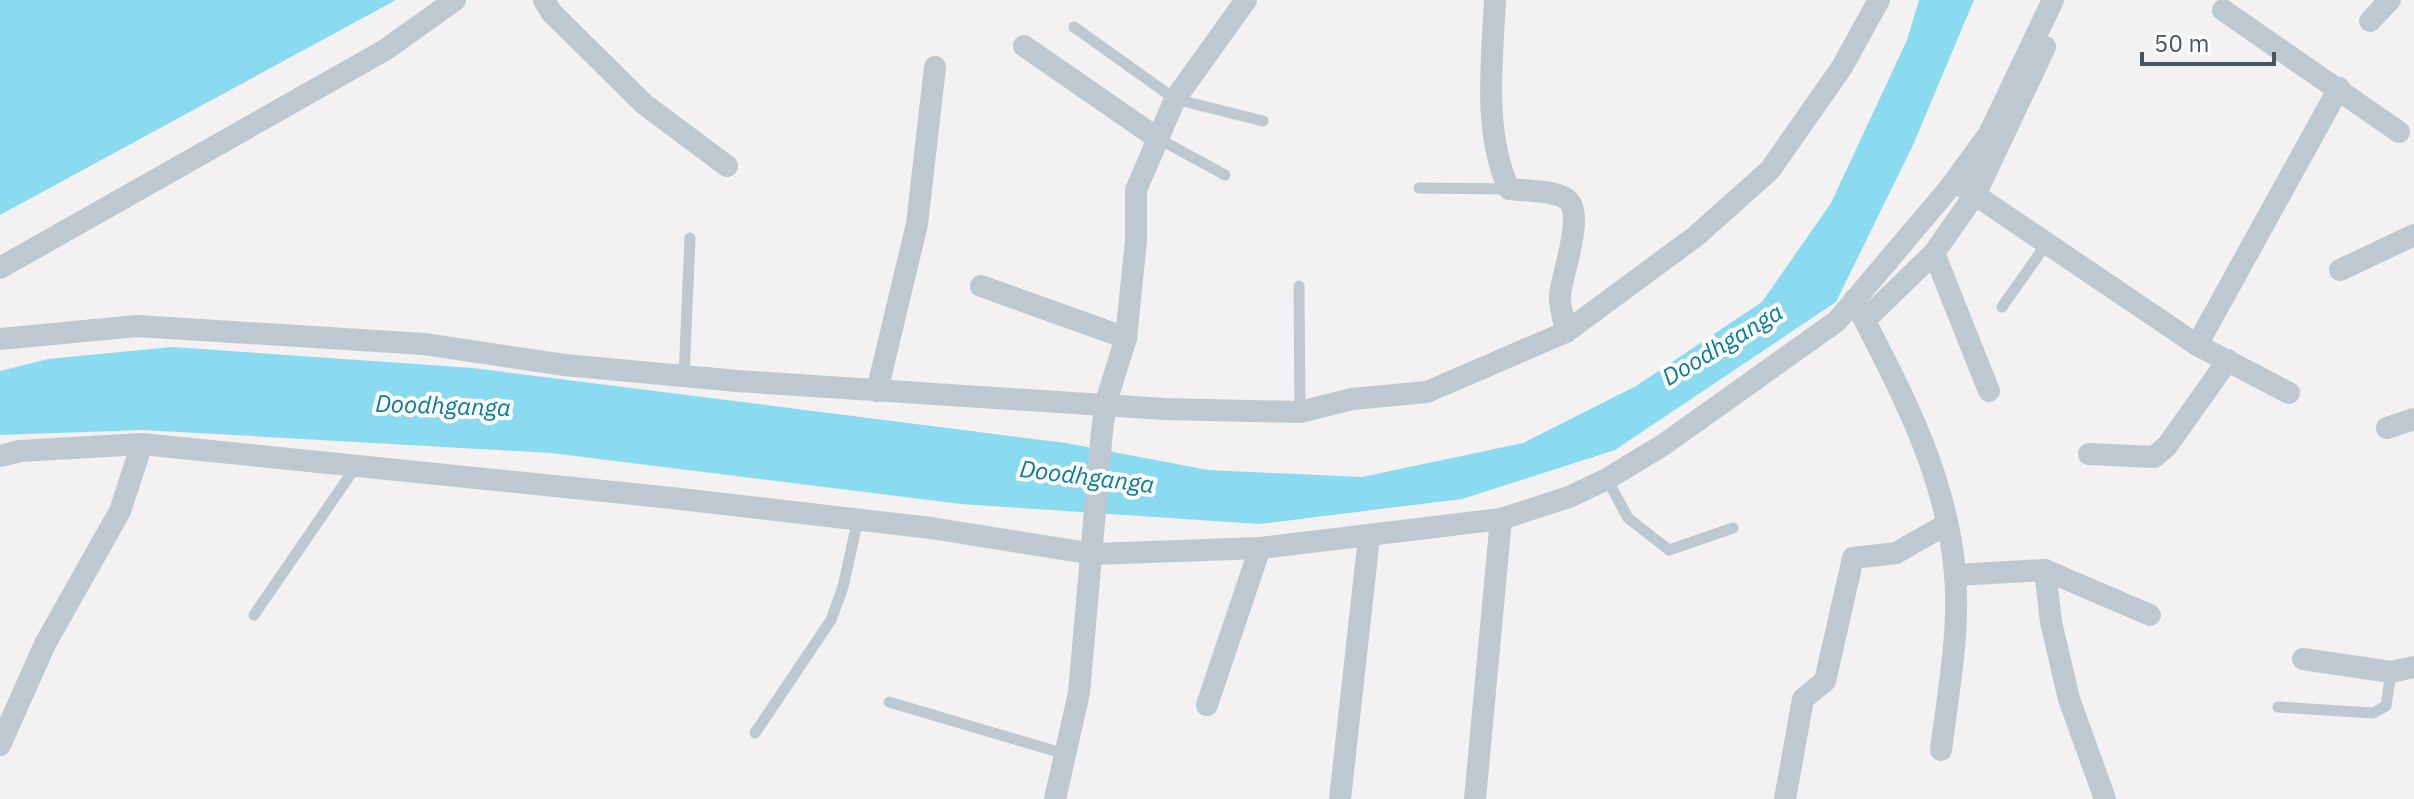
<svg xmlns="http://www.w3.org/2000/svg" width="2414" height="799" viewBox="0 0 2414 799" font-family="'IBM Plex Sans',sans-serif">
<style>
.water{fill:#8adbf0}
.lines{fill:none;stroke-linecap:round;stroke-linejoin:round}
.lane{stroke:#bec8d0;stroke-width:11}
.street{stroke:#bec8d0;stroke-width:22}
.labels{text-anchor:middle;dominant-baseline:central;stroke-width:8;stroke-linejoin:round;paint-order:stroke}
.water-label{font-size:24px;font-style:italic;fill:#087c9b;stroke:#fff}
</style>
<rect width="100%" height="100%" fill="#f3f1f1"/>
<!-- water -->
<g class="water">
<polygon points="0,0 396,0 0,215"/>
<polygon points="1919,0 1974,0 1913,145 1836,302 1615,450 1462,499 1259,524 961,504 551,453 143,430 0,435 0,371 48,359 172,347 473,368 1066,443 1208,470 1362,477 1523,443 1636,386 1762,302 1831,203 1907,40"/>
</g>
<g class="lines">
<!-- lane -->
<g class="lane">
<polyline points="1074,27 1175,99 1263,121"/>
<polyline points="1157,138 1225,175"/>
<polyline points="1419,188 1509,189"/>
<polyline points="1299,286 1300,412"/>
<polyline points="2002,307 2047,243"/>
<polyline points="684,377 690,238"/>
<polyline points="1607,479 1628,518 1669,550 1733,528"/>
<polyline points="254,615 357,465"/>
<polyline points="889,702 1065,754"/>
<polyline points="2278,707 2373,713 2386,706 2391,672"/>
<polyline points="755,733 831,620 843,587 858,519"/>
</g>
<!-- street -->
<g class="street">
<polyline points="544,0 551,12 644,104 727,166"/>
<path d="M1495 0C1492 62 1483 132 1509 189 1526 191 1550 190 1565 198 1587 210 1562 273 1560 295 1559 306 1564 320 1566 332"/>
<polyline points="2223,10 2399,132"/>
<polyline points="2370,21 2390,0"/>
<polyline points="1024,46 1157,138"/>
<polyline points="1962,186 2197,345 2289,393"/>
<polyline points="0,268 385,50 455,0"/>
<polyline points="2340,270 2414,235"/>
<polyline points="981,286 1126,338"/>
<path d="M1854 300C1899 387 1947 474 1955 574 1960 631 1948 693 1941 750"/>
<polyline points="1865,320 1934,253"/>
<polyline points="0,339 137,326 424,344 565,365 737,381 1164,409 1300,412 1352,399 1427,392 1566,332 1696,236 1770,170 1842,67 1879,0"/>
<polyline points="2197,345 2339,88"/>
<polyline points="877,391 917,224 935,67"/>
<polyline points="1989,391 1934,253 1976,193 2045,47"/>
<polyline points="2387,428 2414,419"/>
<polyline points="2089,454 2154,457 2167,446 2228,360"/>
<polyline points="0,456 20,451 142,444 672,498 931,528 1094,554 1260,548 1501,519 1569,497 1607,479 1663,445 1837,321 1951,186 1989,134 2053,0"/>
<polyline points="2045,570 2051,622 2069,699 2105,799"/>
<polyline points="1955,575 2045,570 2150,615"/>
<polyline points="2303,659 2391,672 2414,667"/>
<polyline points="1207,705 1260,548"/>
<polyline points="0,745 45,644 120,511 142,444"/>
<polyline points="1055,799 1079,693 1102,431 1106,402 1126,338 1136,241 1136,190 1175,99 1246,0"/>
<polyline points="1340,799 1369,537"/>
<polyline points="1475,799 1501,519"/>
<polyline points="1785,799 1803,699 1825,681 1853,558 1896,553 1947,524"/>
</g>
</g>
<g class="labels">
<!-- water labels -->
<g class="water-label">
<text transform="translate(1722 344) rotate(-31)">Doodhganga</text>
<text transform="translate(443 405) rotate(2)">Doodhganga</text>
<text transform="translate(1087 476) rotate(7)">Doodhganga</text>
</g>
</g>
<!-- scale -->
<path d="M2142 52v12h132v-12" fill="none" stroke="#48545f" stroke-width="4"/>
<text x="2154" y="52" font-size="24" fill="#48545f" stroke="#ffffff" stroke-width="6" paint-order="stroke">50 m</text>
</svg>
